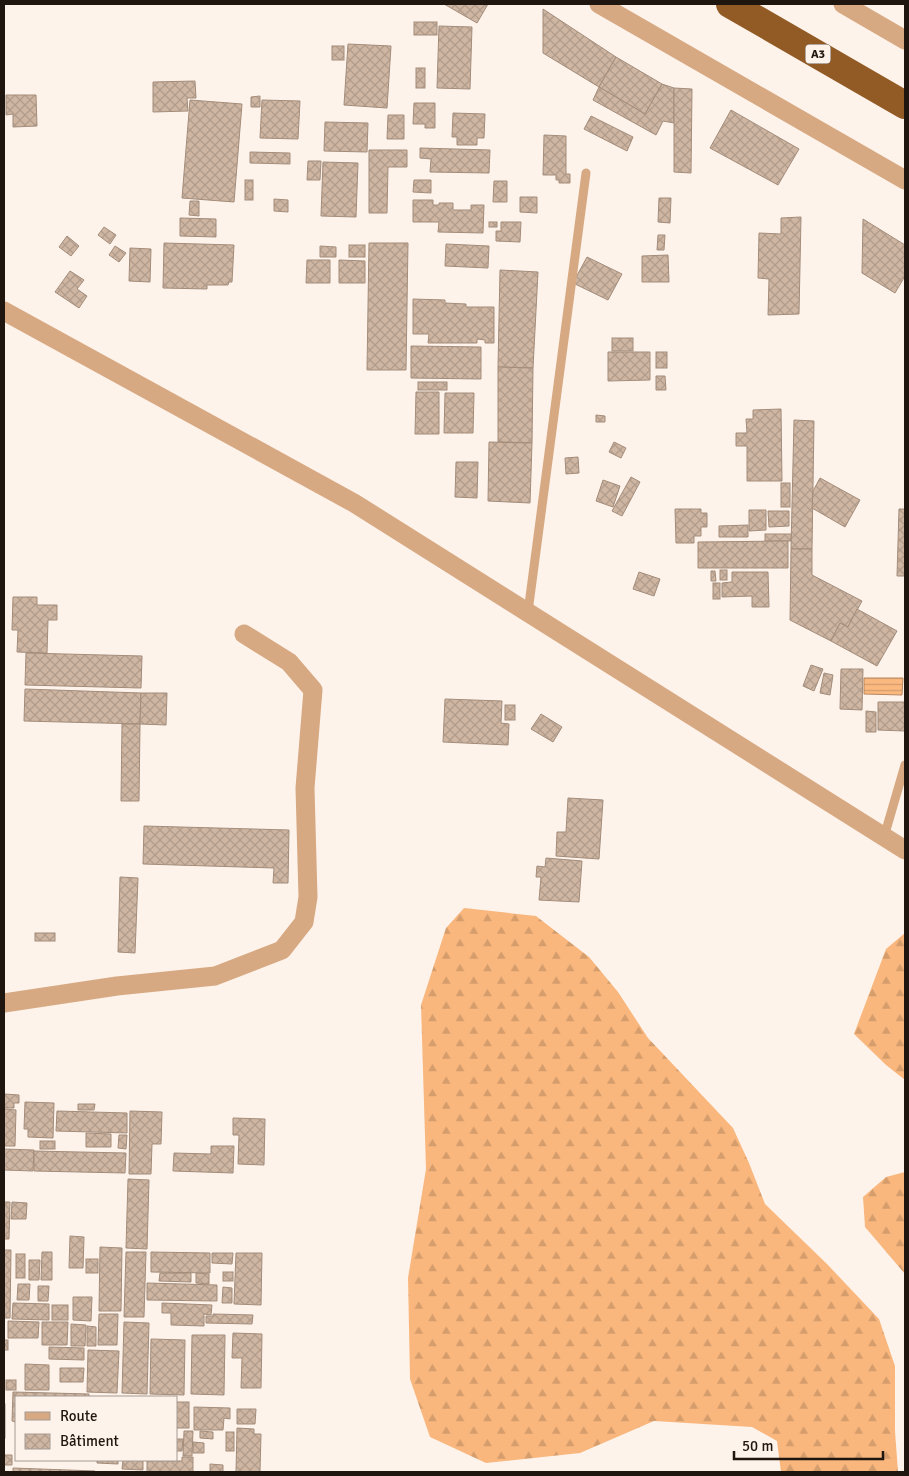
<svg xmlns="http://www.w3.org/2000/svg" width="909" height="1476" viewBox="0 0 909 1476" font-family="Signika,sans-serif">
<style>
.forest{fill:url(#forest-firs)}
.water{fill:url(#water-rules);stroke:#b9875d}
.building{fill:url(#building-cross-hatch);stroke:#a38c7a}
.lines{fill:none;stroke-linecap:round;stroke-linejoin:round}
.lane{stroke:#d7a983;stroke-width:9}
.street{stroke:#d7a983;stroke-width:19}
.highway{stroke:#925a25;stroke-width:28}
.labels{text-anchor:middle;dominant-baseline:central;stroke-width:4.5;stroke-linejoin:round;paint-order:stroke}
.shield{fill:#fef3eb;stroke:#625851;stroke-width:1}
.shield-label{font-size:12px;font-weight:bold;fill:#1f160f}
</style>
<defs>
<pattern id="forest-firs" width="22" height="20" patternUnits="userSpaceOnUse" patternTransform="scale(1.25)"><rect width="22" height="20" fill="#f9b77e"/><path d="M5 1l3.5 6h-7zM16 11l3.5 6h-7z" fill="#d59d6c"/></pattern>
<pattern id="water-rules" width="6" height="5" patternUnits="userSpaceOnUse" patternTransform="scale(1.25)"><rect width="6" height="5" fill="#fbb87f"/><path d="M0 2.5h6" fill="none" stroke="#d79d6d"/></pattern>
<pattern id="building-cross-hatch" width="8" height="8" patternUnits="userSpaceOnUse" patternTransform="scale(1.25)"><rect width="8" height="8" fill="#cfb6a3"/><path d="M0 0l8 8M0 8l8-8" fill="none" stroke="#b19c8b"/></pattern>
</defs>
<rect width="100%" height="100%" fill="#fef3eb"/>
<!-- forest -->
<g class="forest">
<polygon points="464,908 536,916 589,957 618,992 648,1038 733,1128 749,1163 765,1204 827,1264 879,1319 895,1366 895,1431 898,1472 781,1472 777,1441 752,1427 654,1421 580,1453 486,1463 430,1437 410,1379 408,1278 426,1169 421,1005 446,928"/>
<polygon points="905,933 905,1080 886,1065 854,1034 886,949"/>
<polygon points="905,1172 905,1274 865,1227 863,1197 886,1177"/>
</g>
<!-- water -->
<polygon class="water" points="864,678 903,678 902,695 864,694"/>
<!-- building -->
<g class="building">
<polygon points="444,4 488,4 477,23"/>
<polygon points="543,9 616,57 599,87 543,53"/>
<rect x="414" y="22" width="23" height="13"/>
<polygon points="439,26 472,27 470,89 437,88"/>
<polygon points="348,44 391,46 387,108 344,105"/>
<rect x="332" y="46" width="12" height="14"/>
<polygon points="616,57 662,84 645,114 599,87"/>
<rect x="416" y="68" width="9" height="20"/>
<polygon points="195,81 196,98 187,98 188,111 153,112 153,82"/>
<polygon points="662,84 674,88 674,123 663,121 656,135 593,100 599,87 645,114"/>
<polygon points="674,88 692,89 691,173 674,172"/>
<polygon points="6,95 36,95 37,126 13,127 13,114 6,115"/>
<polygon points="260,96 260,107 251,107 251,97"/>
<polygon points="190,100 242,104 234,202 182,198"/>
<polygon points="262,100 300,101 298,139 260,138"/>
<polygon points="414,103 435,103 435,128 425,128 425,124 413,124"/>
<polygon points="731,110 799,149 778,185 710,148"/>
<polygon points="453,113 485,114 484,138 477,138 477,145 457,145 457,137 452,137"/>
<polygon points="388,115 404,115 404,139 387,139"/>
<polygon points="591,116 633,137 627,151 584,129"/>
<polygon points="325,122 368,123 367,152 324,151"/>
<polygon points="544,135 566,136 566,174 570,174 570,183 559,183 559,180 556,180 556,175 543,175"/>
<polygon points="420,148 490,150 489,173 430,172 431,159 420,158"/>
<polygon points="369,150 407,150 407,167 388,167 387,213 369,213"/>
<polygon points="250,152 290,153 290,164 250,163"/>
<polygon points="308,161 321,161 320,180 307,180"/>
<polygon points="323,162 358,163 356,217 321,216"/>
<rect x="245" y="180" width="8" height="20"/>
<polygon points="414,180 431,180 431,193 413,192"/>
<polygon points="494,181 507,181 507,202 493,202"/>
<polygon points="520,197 537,197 537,213 520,212"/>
<polygon points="659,198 671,198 670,223 658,222"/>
<polygon points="274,199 288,200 288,212 274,211"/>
<polygon points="413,200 433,200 433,205 439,205 439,203 453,203 453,210 471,210 471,205 484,205 483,233 438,232 439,222 413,222"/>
<polygon points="190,201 199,201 199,216 189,215"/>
<polygon points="801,217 799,314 768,315 769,279 758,278 759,233 781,234 781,218"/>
<polygon points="180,218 216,219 216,237 180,236"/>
<polygon points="863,219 905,245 905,276 895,293 862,273"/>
<rect x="489" y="222" width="8" height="5"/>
<polygon points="501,222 521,222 520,242 496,241 496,231 501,231"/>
<polygon points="104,227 116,235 110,244 98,235"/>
<polygon points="658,235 665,235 664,250 657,250"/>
<polygon points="67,236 79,246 71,256 59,247"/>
<polygon points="164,243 234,245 232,282 229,282 228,285 207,285 207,289 163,288"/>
<polygon points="369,243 408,243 406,370 367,370"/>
<polygon points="446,244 489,246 488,268 445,266"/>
<rect x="349" y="245" width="16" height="12"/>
<polygon points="115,246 126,253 119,262 109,255"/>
<polygon points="320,246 336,247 336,257 320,257"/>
<polygon points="130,248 151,249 150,282 129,281"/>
<polygon points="668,255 669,282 642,282 642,256"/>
<polygon points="587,257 622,274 608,300 573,283"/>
<polygon points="307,260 330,260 330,283 306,283"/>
<polygon points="339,260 365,261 365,283 339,283"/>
<polygon points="500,270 538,272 533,368 498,367"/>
<polygon points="70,271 84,280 77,289 87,296 79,308 55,292"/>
<polygon points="413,299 445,300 445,303 466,304 466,307 494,307 494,343 485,343 485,340 477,339 477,343 428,343 429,334 413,334"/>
<rect x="612" y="338" width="21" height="13"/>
<polygon points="411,346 481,347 481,379 411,378"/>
<polygon points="608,352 650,352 650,380 608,381"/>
<rect x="656" y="352" width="11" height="16"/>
<polygon points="498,367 533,368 532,443 498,442"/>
<polygon points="656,376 665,376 666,390 656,390"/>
<rect x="418" y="382" width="29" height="8"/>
<polygon points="416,392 439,392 439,434 415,434"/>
<polygon points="445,393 474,393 473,433 444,433"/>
<polygon points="781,409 782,481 747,481 747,446 736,446 736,433 747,433 746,419 753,419 753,410"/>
<polygon points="596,415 605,416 605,422 596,422"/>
<polygon points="794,420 814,421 812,549 791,549"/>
<polygon points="489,442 532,443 530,503 488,501"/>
<polygon points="614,442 626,448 621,458 609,452"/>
<polygon points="578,457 579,473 566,474 565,458"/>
<polygon points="456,462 478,462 477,498 455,497"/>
<polygon points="631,477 640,482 622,516 612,511"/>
<polygon points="820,478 860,500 845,527 812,508 813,491"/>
<polygon points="603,480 620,486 613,507 596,501"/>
<rect x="781" y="483" width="9" height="24"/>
<polygon points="675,509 701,509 701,513 707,513 707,527 701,527 701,536 694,536 694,543 676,543"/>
<polygon points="899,509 905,509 905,576 897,576"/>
<polygon points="749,510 766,510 766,530 749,531"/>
<polygon points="768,511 789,511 789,526 769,527"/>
<polygon points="748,525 748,537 719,537 719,526"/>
<rect x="765" y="534" width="26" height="7"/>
<polygon points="788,541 788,568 698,568 698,542"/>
<polygon points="791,549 812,549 812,575 862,601 848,627 840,623 831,641 790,620"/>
<rect x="720" y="570" width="7" height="10"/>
<polygon points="711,571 715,571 716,581 711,581"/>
<polygon points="639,572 660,579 654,596 633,589"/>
<polygon points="732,572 768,572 769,607 752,607 752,596 722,597 722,583 732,582"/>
<rect x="713" y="583" width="7" height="16"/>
<polygon points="13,597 37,597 37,605 57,605 57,620 48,620 47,653 17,652 18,630 12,630"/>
<polygon points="857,609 897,631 877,666 831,641 840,623 848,627"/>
<polygon points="26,653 142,656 141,688 25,685"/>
<polygon points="811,665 823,669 814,691 803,686"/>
<polygon points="841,669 863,669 862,710 840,709"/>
<polygon points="824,673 833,675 830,695 820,693"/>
<polygon points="25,689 141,693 140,724 24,721"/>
<polygon points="141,693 167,693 166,725 140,724"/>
<polygon points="445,699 502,701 501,723 509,724 508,745 443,742"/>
<polygon points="878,702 905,702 905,731 878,730"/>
<rect x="505" y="705" width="10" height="15"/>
<polygon points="866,711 876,712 876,732 866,732"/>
<polygon points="541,714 562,727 553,742 531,729"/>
<polygon points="122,724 140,724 139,801 121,801"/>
<polygon points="568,798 603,800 599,859 556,856 557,832 566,832"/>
<polygon points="144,826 289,830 288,883 273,883 274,868 143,864"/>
<polygon points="546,858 582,861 579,902 539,900 541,877 536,877 537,866 545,867"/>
<polygon points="120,877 138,878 135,953 118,952"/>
<rect x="35" y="933" width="20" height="8"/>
<polygon points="4,1094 19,1095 19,1103 14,1103 14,1108 4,1108"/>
<polygon points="25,1102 54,1103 53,1138 28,1137 28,1129 24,1129"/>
<polygon points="78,1104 95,1104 94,1110 78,1110"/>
<polygon points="4,1109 16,1110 15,1146 4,1146"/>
<polygon points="57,1111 127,1113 127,1133 56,1131"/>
<polygon points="130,1111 162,1112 161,1144 152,1144 151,1174 129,1174"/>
<polygon points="233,1118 265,1119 264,1165 238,1164 239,1135 233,1135"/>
<polygon points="86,1133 111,1134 111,1147 86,1147"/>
<polygon points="119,1135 127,1135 126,1149 118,1148"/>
<rect x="40" y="1141" width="15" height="8"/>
<polygon points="211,1146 234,1146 233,1173 173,1171 174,1153 211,1154"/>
<polygon points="4,1149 34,1150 33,1171 4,1170"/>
<polygon points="34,1151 126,1153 125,1173 34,1171"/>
<polygon points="128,1179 149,1180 147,1249 126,1248"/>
<polygon points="4,1202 10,1202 9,1239 4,1239"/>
<polygon points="12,1202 27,1203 26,1219 11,1219"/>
<polygon points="70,1236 84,1237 83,1268 69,1268"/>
<polygon points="100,1247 122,1248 121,1311 99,1311"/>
<polygon points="4,1250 11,1250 10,1318 4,1318"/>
<polygon points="42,1252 52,1252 52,1280 41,1280"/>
<polygon points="126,1252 146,1252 144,1317 124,1317"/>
<polygon points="151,1252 210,1253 210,1273 151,1272"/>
<polygon points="212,1253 233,1253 232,1264 212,1263"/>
<polygon points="236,1253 262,1253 261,1305 234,1304"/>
<rect x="16" y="1254" width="9" height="24"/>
<rect x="86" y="1259" width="12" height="14"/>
<polygon points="29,1260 40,1260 39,1280 29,1280"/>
<rect x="223" y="1272" width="10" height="9"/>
<polygon points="160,1273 191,1273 191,1282 159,1281"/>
<polygon points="196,1273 209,1274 209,1284 196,1283"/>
<polygon points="147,1283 217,1285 217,1301 147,1300"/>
<polygon points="18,1284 30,1284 29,1300 17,1300"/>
<polygon points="38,1286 49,1286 48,1301 38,1301"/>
<polygon points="223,1287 232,1288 232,1303 222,1303"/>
<polygon points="73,1297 92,1297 91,1321 73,1320"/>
<polygon points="13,1303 49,1304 49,1320 12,1319"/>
<polygon points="162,1303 212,1305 211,1315 204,1314 204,1326 171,1325 171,1313 162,1313"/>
<rect x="52" y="1305" width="16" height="15"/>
<polygon points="99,1314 118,1314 117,1345 98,1345"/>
<polygon points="213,1314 253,1315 252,1324 206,1323 206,1316 213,1316"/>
<polygon points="8,1321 39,1322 38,1338 8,1338"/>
<polygon points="42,1322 68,1322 67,1345 42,1345"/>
<polygon points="124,1322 149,1323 147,1394 122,1393"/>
<polygon points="71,1324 86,1325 85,1346 71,1346"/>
<polygon points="87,1326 96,1327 96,1346 87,1346"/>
<polygon points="233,1333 262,1334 261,1388 241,1388 242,1358 232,1358"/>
<polygon points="192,1335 225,1335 224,1395 191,1394"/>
<polygon points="151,1339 185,1340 184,1395 150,1394"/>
<rect x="4" y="1340" width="4" height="10"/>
<polygon points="49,1347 84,1348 84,1360 49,1359"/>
<polygon points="88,1350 119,1351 117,1393 87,1392"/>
<polygon points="25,1364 49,1365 49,1390 25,1390"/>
<polygon points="60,1368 84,1368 83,1382 60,1382"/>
<rect x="6" y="1380" width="10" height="10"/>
<polygon points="13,1392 89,1394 89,1397 16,1397 16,1422 12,1421"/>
<rect x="176" y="1402" width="13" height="26"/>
<rect x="4" y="1404" width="1" height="34"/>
<polygon points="194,1407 230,1408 230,1419 224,1418 223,1430 194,1430"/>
<polygon points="237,1409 256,1409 255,1424 237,1424"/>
<polygon points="237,1428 254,1429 254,1434 261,1434 260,1472 236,1472"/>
<polygon points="184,1431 193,1431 192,1456 183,1456"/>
<polygon points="200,1431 213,1432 213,1439 200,1438"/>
<rect x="226" y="1432" width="8" height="19"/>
<polygon points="176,1439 183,1439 182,1451 176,1451"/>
<polygon points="193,1442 204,1443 204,1453 193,1453"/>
<polygon points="5,1455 12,1455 12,1465 4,1465"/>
<polygon points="182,1457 193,1457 193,1472 147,1472 147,1461 182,1461"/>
<polygon points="97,1460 118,1460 118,1464 97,1463"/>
<polygon points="123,1460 143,1460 143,1470 122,1469"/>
<polygon points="210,1464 223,1465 223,1472 210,1472"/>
<polygon points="13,1468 95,1471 95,1472 13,1472"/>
</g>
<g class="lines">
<!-- lane -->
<g class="lane">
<polyline points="528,612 586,173"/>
<polyline points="884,837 905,765"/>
</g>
<!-- street -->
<g class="street">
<polyline points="599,4 905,180"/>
<polyline points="843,4 905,40"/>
<polyline points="4,311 354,503 905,850"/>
<polyline points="4,1003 117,986 215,976 282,950 304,922 308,897 305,788 313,690 289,662 244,634"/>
</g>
<!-- highway -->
<polyline class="highway" points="730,4 905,105"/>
</g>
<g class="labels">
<!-- shield labels -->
<rect class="shield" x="805.5" y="44.5" width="25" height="19" rx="4"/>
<g class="shield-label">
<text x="818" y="54">A3</text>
</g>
</g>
<!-- border -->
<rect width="909" height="1476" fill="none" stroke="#1f160f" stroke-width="10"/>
<!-- legend -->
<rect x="15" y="1396" width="162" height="65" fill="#fef3eb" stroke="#a59b93"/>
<rect x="25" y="1412" width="25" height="8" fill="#d7a983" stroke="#a59b93"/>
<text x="60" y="1421" font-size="15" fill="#1f160f">Route</text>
<rect x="25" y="1434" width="25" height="15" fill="url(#building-cross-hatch)" stroke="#a59b93"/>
<text x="60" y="1446" font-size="15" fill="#1f160f">Bâtiment</text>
<!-- scale -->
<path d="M734 1451v8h149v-8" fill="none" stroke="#1f160f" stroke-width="2.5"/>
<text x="742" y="1451" font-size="15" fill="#1f160f" stroke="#fef3eb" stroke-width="4" paint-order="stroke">50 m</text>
</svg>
